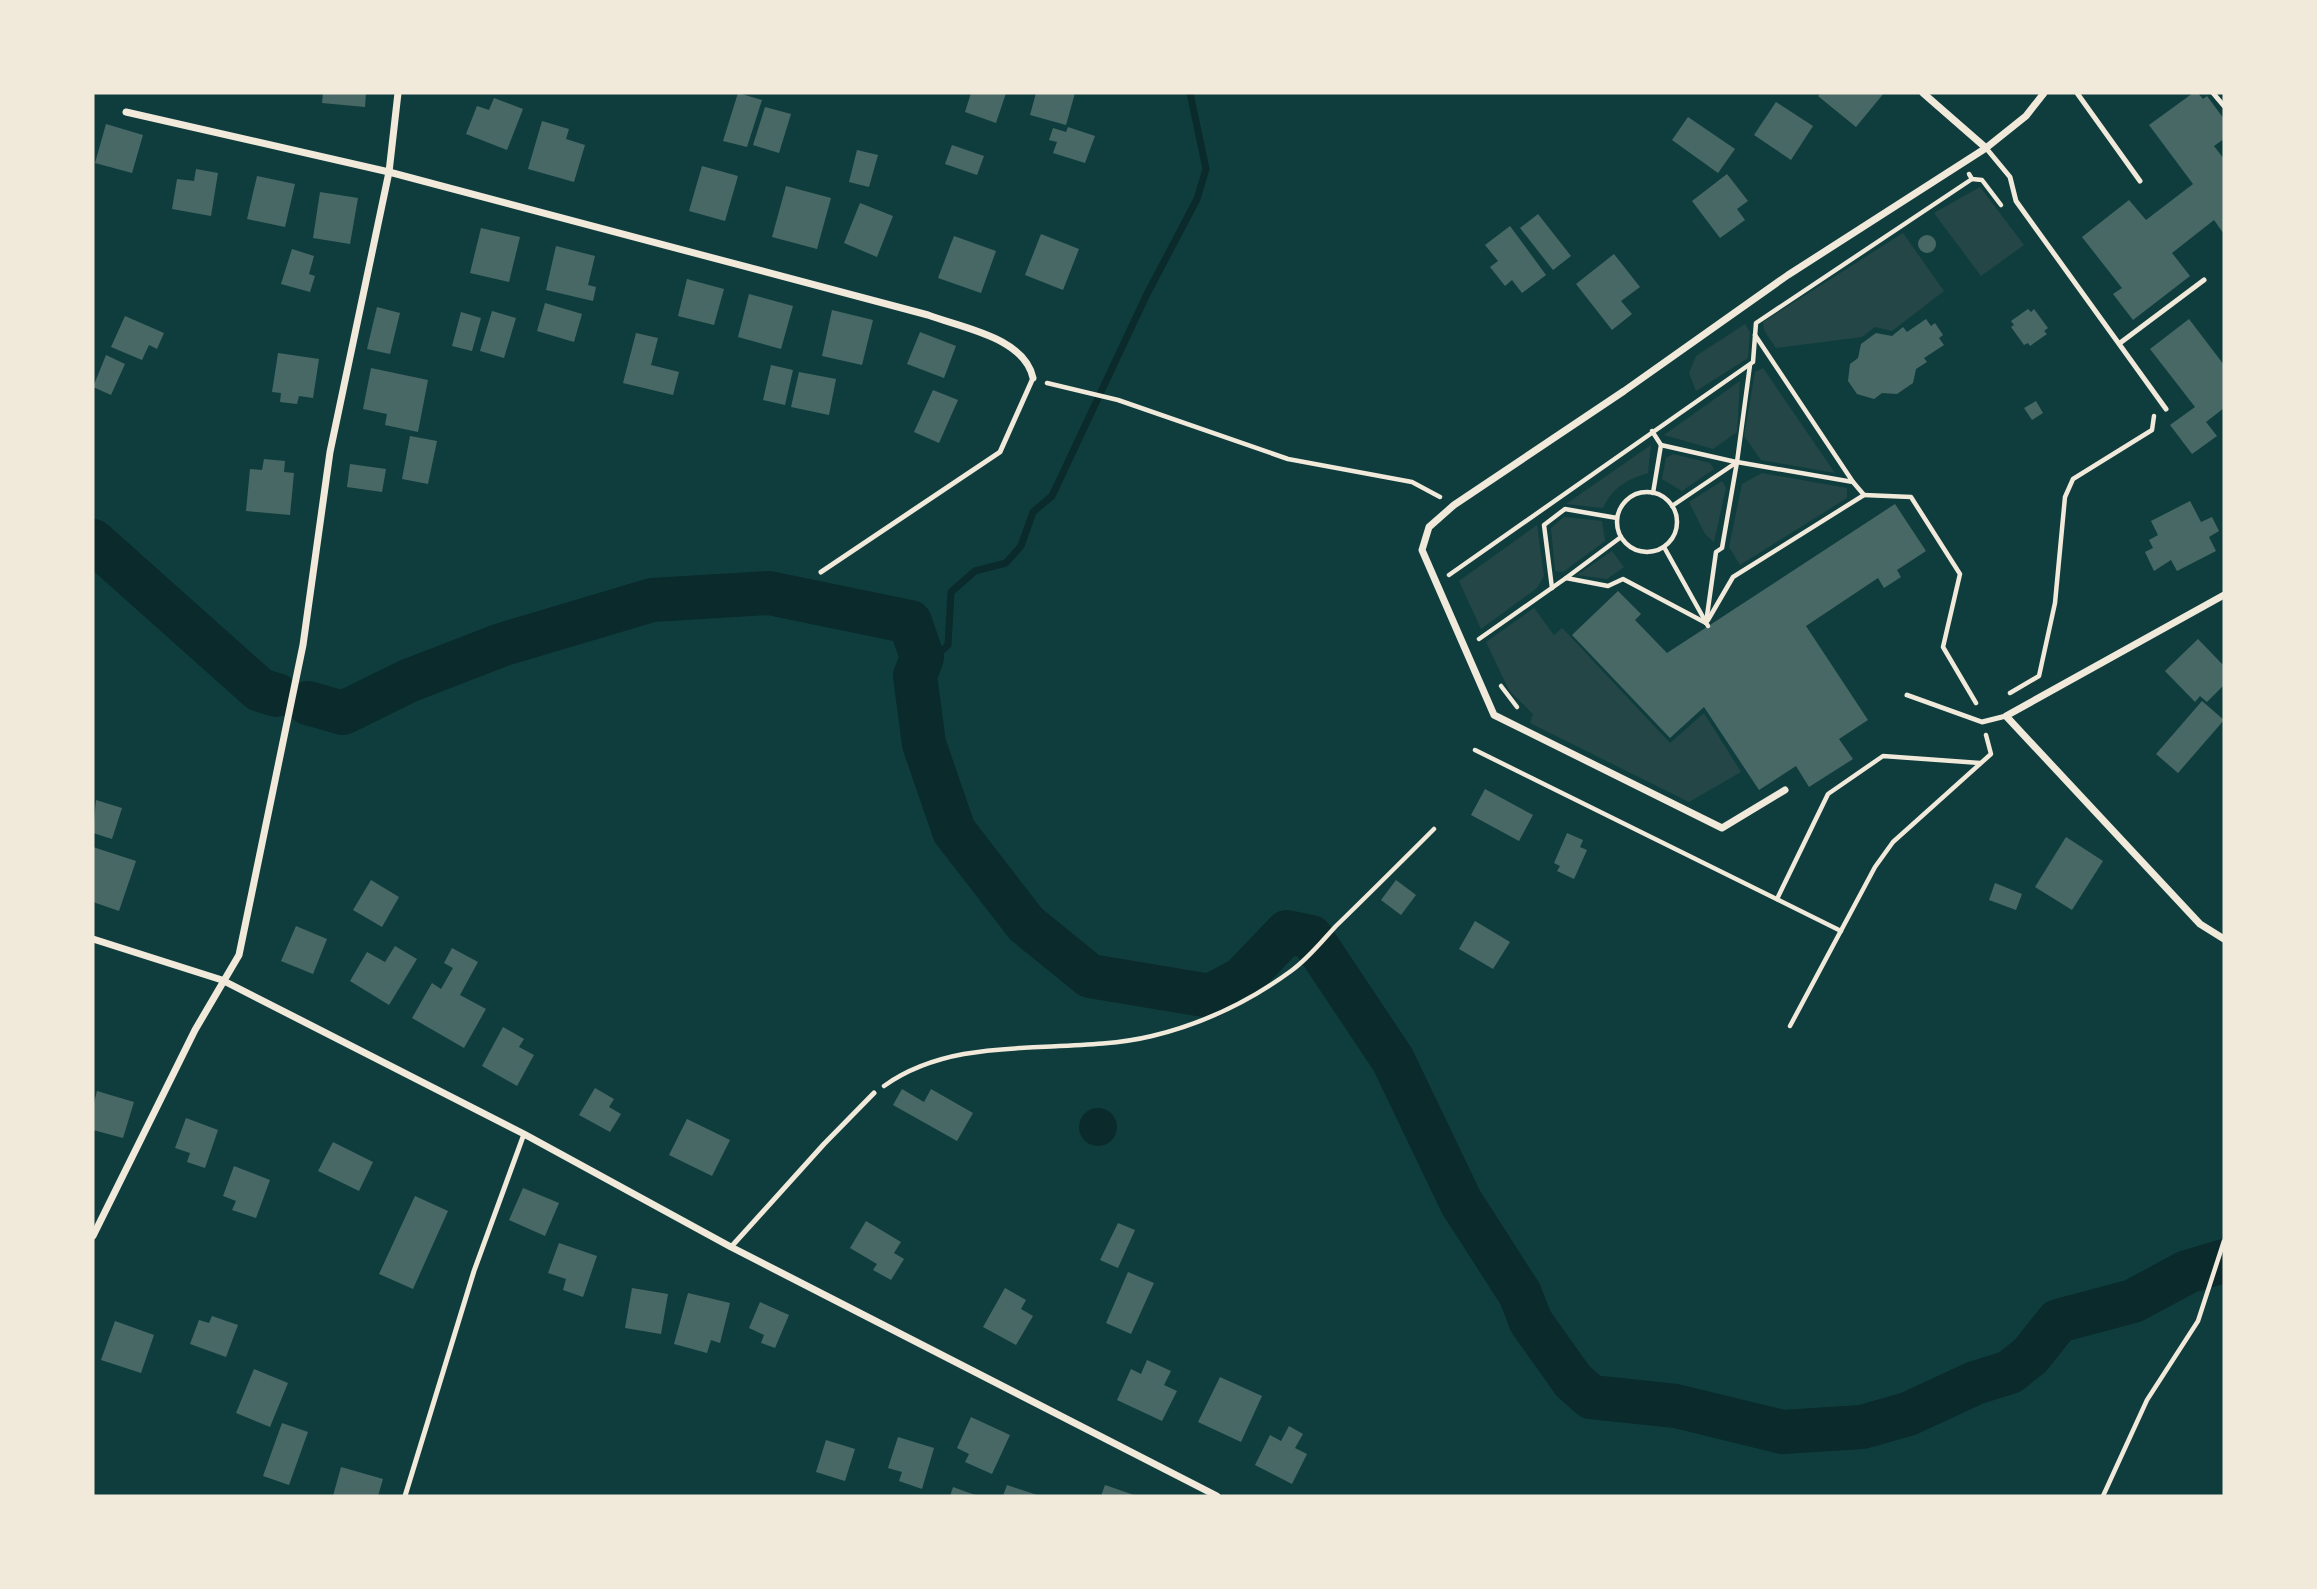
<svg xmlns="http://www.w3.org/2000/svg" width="2317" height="1589" viewBox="0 0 2317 1589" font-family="Rubik,sans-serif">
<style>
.green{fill:#244646}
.water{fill:#0a2a2b}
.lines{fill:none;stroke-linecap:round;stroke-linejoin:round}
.stream{stroke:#0a2a2b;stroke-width:7}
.river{stroke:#0a2a2b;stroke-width:44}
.building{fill:#486865}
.path{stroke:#f1e9da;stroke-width:4.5}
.service{stroke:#f1e9da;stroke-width:5}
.minor{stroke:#f1e9da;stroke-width:7}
</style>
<rect width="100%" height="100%" fill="#0f3d3e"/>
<!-- green -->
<g class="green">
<polygon points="1980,187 2024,245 1981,276 1934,213"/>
<polygon points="1903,233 1944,291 1892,331 1875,327 1862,337 1776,348 1764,330 1763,322"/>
<polygon points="1745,324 1750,332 1748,358 1696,391 1689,373 1696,356"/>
<polygon points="1763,368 1835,473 1761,460 1744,436 1755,372"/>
<polygon points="1740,381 1737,432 1713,449 1664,435"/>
<path d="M1651 445 1648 473C1627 479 1612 488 1603 508L1566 504Z"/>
<polygon points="1673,454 1710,463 1714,469 1682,491 1662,479 1666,458"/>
<polygon points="1762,473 1847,488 1847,498 1740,565 1729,547 1742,484"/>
<polygon points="1722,481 1726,488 1714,542 1705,534 1689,502"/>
<polygon points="1564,517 1602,521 1605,541 1563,572 1555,571 1551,528"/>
<polygon points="1537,525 1544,576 1537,588 1481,629 1459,581"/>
<polygon points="1612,551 1624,567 1607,579 1577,575"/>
<polygon points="1534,608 1554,635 1562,628 1568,634 1670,743 1704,713 1741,772 1689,802 1530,723 1533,714 1509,690 1486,642"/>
</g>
<!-- water -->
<circle class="water" cx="1098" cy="1127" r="19"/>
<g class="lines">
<!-- stream -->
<polyline class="stream" points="915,676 948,645 951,592 975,571 1006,563 1021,546 1033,512 1052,496 1147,294 1197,199 1206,169 1190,93"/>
<!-- river -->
<g class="river">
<polyline points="93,541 260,690 277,695"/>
<polyline points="308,703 343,713 408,681 501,645 652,600 769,593 910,622 922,657 915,676 924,744 954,831 1026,924 1090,976 1210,996 1242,979 1287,932 1311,937 1393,1060 1461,1202 1520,1294 1531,1322 1573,1381 1591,1397 1676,1406 1782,1432 1862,1427 1908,1414 1975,1383 2010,1372 2030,1356 2058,1321 2133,1301 2187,1272 2224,1261"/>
</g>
</g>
<!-- building -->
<g class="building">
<polygon points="323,93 366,93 365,107 322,103"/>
<polygon points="738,93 762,100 747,147 723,141"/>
<polygon points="971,93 1006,93 996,123 965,112"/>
<polygon points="1036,93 1075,93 1066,125 1030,115"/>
<polygon points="1821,93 1884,93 1856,127 1818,96"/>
<polygon points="2193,93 2198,93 2203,99 2207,96 2224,119 2224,139 2214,146 2224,159 2224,234 2214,220 2172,253 2190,276 2133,320 2113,294 2122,288 2082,237 2129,200 2146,220 2193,184 2149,125"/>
<polygon points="494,98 523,109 507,150 466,134 477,106 489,110"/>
<polygon points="1776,102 1813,126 1791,160 1754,135"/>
<polygon points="765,107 791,114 779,153 753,145"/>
<polygon points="1688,117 1735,149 1718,173 1672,140"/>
<polygon points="542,121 569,129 566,139 585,145 574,182 528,169"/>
<polygon points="106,124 143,135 132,173 95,163"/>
<polygon points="1068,127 1095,136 1085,163 1053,153 1057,142 1049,140 1053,128 1066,132"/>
<polygon points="952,145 984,156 977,175 945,164"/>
<polygon points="857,150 878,155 869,187 849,182"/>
<polygon points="702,166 738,176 725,221 689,211"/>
<polygon points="196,169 218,173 211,216 172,209 177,179 194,181"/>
<polygon points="1727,174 1748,201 1737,209 1745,220 1720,238 1692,201"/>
<polygon points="257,176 295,184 285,227 247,219"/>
<polygon points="786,186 831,198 817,249 772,237"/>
<polygon points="320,192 358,198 350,244 313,238"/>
<polygon points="860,203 893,216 877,257 844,243"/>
<polygon points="1538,214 1571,256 1553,270 1520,228"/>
<polygon points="1510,226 1546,275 1522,293 1512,280 1505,286 1490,267 1498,261 1485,245"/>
<polygon points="481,228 520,237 509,282 470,273"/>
<polygon points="1041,234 1079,249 1063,290 1025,275"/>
<circle cx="1927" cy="244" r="9"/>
<polygon points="954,236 996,251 981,293 938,278"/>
<polygon points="556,246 595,256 588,285 596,287 593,301 546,290"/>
<polygon points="292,249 314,256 309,274 315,276 310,292 281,284"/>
<polygon points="1614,254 1640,287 1621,301 1632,314 1612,330 1576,284"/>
<polygon points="687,279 724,289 714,325 678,316"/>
<polygon points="749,294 793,306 781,349 738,337"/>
<polygon points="545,303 582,314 574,342 537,331"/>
<polygon points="377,307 400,313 390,354 367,349"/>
<polygon points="2028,309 2031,312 2034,309 2048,328 2044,331 2047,334 2030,346 2028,343 2024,345 2011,327 2014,325 2011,321"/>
<polygon points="832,310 873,320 862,365 822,356"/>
<polygon points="492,311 516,318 504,358 480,351"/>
<polygon points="461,312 481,318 472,351 452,346"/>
<polygon points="125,316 164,333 157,349 149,345 142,360 111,347"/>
<polygon points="1926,319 1931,326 1935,323 1943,335 1939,338 1944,345 1924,358 1927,362 1916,369 1913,383 1897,394 1882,393 1874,399 1857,394 1848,381 1850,364 1858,358 1861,344 1876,333 1892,336 1903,327 1907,332"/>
<polygon points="2189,319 2224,365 2224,408 2206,422 2217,436 2192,454 2170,425 2195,407 2150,349"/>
<polygon points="920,332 956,346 944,378 907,364"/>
<polygon points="636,333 658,338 651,365 679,372 673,395 623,383"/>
<polygon points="278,353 319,359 313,398 299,396 297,404 280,402 281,393 272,392"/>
<polygon points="106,355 125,364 111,395 93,387"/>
<polygon points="771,365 793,370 785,405 763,400"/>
<polygon points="371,368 428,380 418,432 385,425 387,414 363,409"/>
<polygon points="799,372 836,379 829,415 791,407"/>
<polygon points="933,390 958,400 939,443 914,432"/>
<polygon points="2036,401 2043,413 2032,420 2024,408"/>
<polygon points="410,436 437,441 428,484 402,479"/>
<polygon points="264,459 285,461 284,472 294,473 290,515 246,511 250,469 262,470"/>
<polygon points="350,464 386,469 382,492 347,487"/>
<polygon points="2190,501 2201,522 2212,517 2219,531 2209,537 2216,551 2177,571 2171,560 2154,571 2145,552 2153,548 2149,540 2158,535 2151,521"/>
<polygon points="1895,504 1926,551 1897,570 1901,577 1884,588 1878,578 1806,626 1868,720 1839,739 1853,759 1809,787 1796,766 1759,790 1704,707 1670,738 1572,635 1618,591 1641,614 1635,620 1667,653"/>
<polygon points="2198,639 2224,666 2224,685 2207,702 2200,696 2195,702 2165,671"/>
<polygon points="2202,701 2224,720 2178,773 2156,754"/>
<polygon points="1485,789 1533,815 1519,841 1471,815"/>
<polygon points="96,800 122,808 112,839 93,833"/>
<polygon points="1567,833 1583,840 1580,847 1587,850 1574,879 1557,871 1560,866 1554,863"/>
<polygon points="2066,837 2103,861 2072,910 2035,887"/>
<polygon points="93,847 136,861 119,911 93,902"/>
<polygon points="371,880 399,897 382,927 353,910"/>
<polygon points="1396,880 1416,895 1401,915 1381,900"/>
<polygon points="1995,883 2022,894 2016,910 1989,900"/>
<polygon points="1475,921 1510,942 1493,969 1459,949"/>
<polygon points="296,926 327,939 313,974 281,961"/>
<polygon points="395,946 417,959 389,1005 350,981 367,952 385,962"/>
<polygon points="452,948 478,962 460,995 486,1009 464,1048 412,1018 432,983 441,989 453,968 444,963"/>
<polygon points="503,1027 524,1039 519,1047 534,1055 517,1086 482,1066"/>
<polygon points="595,1088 614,1099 609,1107 621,1114 610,1132 579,1115"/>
<polygon points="902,1089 924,1102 931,1089 973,1113 957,1141 893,1105"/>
<polygon points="97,1091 134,1102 123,1138 93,1130 93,1107"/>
<polygon points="186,1118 218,1130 205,1168 187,1162 190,1153 175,1148"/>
<polygon points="687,1119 730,1140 712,1176 669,1155"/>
<polygon points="333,1142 373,1162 359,1191 318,1171"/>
<polygon points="234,1166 270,1180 256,1218 232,1210 236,1201 223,1196"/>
<polygon points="523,1188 559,1203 545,1236 509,1220"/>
<polygon points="415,1196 448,1211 413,1289 379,1274"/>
<polygon points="866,1221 901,1242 894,1253 904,1259 891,1280 873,1270 877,1264 850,1248"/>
<polygon points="1118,1223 1135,1230 1118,1268 1100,1260"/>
<polygon points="559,1243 597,1256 583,1297 563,1290 566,1279 548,1273"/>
<polygon points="1128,1272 1154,1283 1131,1334 1106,1323"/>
<polygon points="632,1288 668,1294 661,1334 625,1328"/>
<polygon points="1005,1288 1026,1300 1021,1309 1033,1316 1016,1345 983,1327"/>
<polygon points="688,1293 730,1303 720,1343 711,1340 707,1353 674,1344"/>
<polygon points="760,1302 789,1315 775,1348 761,1343 764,1335 749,1328"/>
<polygon points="212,1316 238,1325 226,1357 190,1344 199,1320 209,1323"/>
<polygon points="115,1321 154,1335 141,1373 101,1360"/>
<polygon points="1147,1360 1171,1371 1164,1385 1177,1391 1162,1421 1117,1400 1131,1369 1141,1374"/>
<polygon points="254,1369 288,1383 270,1427 236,1413"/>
<polygon points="1220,1377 1262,1396 1241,1442 1198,1422"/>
<polygon points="971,1417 1010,1435 992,1474 965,1462 969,1454 957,1448"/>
<polygon points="282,1423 308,1432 289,1485 263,1476"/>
<polygon points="1289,1426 1303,1434 1295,1448 1307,1454 1292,1484 1255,1465 1270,1435 1281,1441"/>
<polygon points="898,1437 934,1448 922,1489 899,1481 902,1472 888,1468"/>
<polygon points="826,1440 855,1449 845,1481 816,1472"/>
<polygon points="341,1467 383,1479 378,1496 333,1496"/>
<polygon points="1007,1485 1040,1496 1003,1496"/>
<polygon points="1105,1485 1137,1496 1101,1496"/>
<polygon points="953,1487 978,1496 950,1496"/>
</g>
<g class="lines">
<!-- path -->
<g class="path">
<polyline points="1969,174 1972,179 1982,180 2001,205"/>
<polyline points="1047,383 1118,400 1288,459 1412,482 1440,497"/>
<polyline points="1652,431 1661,445 1653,493"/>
<polyline points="1661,445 1736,462"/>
<circle cx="1647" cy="522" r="30"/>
<polyline points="1864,495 1911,497 1960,574 1943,647 1976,703"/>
<polyline points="1672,506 1737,462 1750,365"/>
<polyline points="1664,547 1708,626"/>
<polyline points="1449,575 1753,362 1756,323 1972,179"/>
<polyline points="1566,578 1621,537"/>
<polyline points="1552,588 1544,525 1565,509 1617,518"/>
<polyline points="1708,620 1733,577 1864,495 1853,482"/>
<polyline points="1706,623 1716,552 1722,548 1737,462 1853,482 1755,335"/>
<polyline points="1479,639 1566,578 1608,586 1623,579 1706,623"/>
<polyline points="1501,686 1517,707"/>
<polyline points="2010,693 2039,676 2055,603 2065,497 2073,479 2152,430 2154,416"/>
<polyline points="1475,750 1841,931"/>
<polyline points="1777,899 1828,794 1883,756 1980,763"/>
<polyline points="1790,1026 1875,867 1893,842 1991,754 1986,735"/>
<path d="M884 1086C961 1031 1065 1057 1152 1036 1202 1024 1250 1001 1291 971 1308 959 1322 941 1336 926 1369 894 1402 861 1434 829"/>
<polyline points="2103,1496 2147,1400 2198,1321 2224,1241"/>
</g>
<!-- service -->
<g class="service">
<polyline points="2077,93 2140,181"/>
<polyline points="2213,93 2224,106"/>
<polyline points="1986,148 2010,177 2016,201 2166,409"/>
<polyline points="2120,343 2204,280"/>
<polyline points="821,572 1000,452 1033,378"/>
<polyline points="1907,695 1982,722 2006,716"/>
<polyline points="731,1247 824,1144 874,1093"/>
<polyline points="405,1496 474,1271 524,1134"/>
</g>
<!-- minor -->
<g class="minor">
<polyline points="1923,93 1986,148"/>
<path d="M126 112 389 172 928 315C962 328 1024 337 1033 378"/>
<polyline points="2224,595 2006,716 2200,924 2224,939"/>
<polyline points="1785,790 1722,828 1494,715 1422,550 1429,527 1454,505 1624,391 1788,275 1986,148 2026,116 2044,93"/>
<polyline points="93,939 222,980 524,1134 731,1247 1217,1496"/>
<polyline points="93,1236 195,1030 239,955 303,645 330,452 389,172 398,93"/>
</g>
</g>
<!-- border -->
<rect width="2317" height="1589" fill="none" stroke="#f1e9da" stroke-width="189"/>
</svg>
